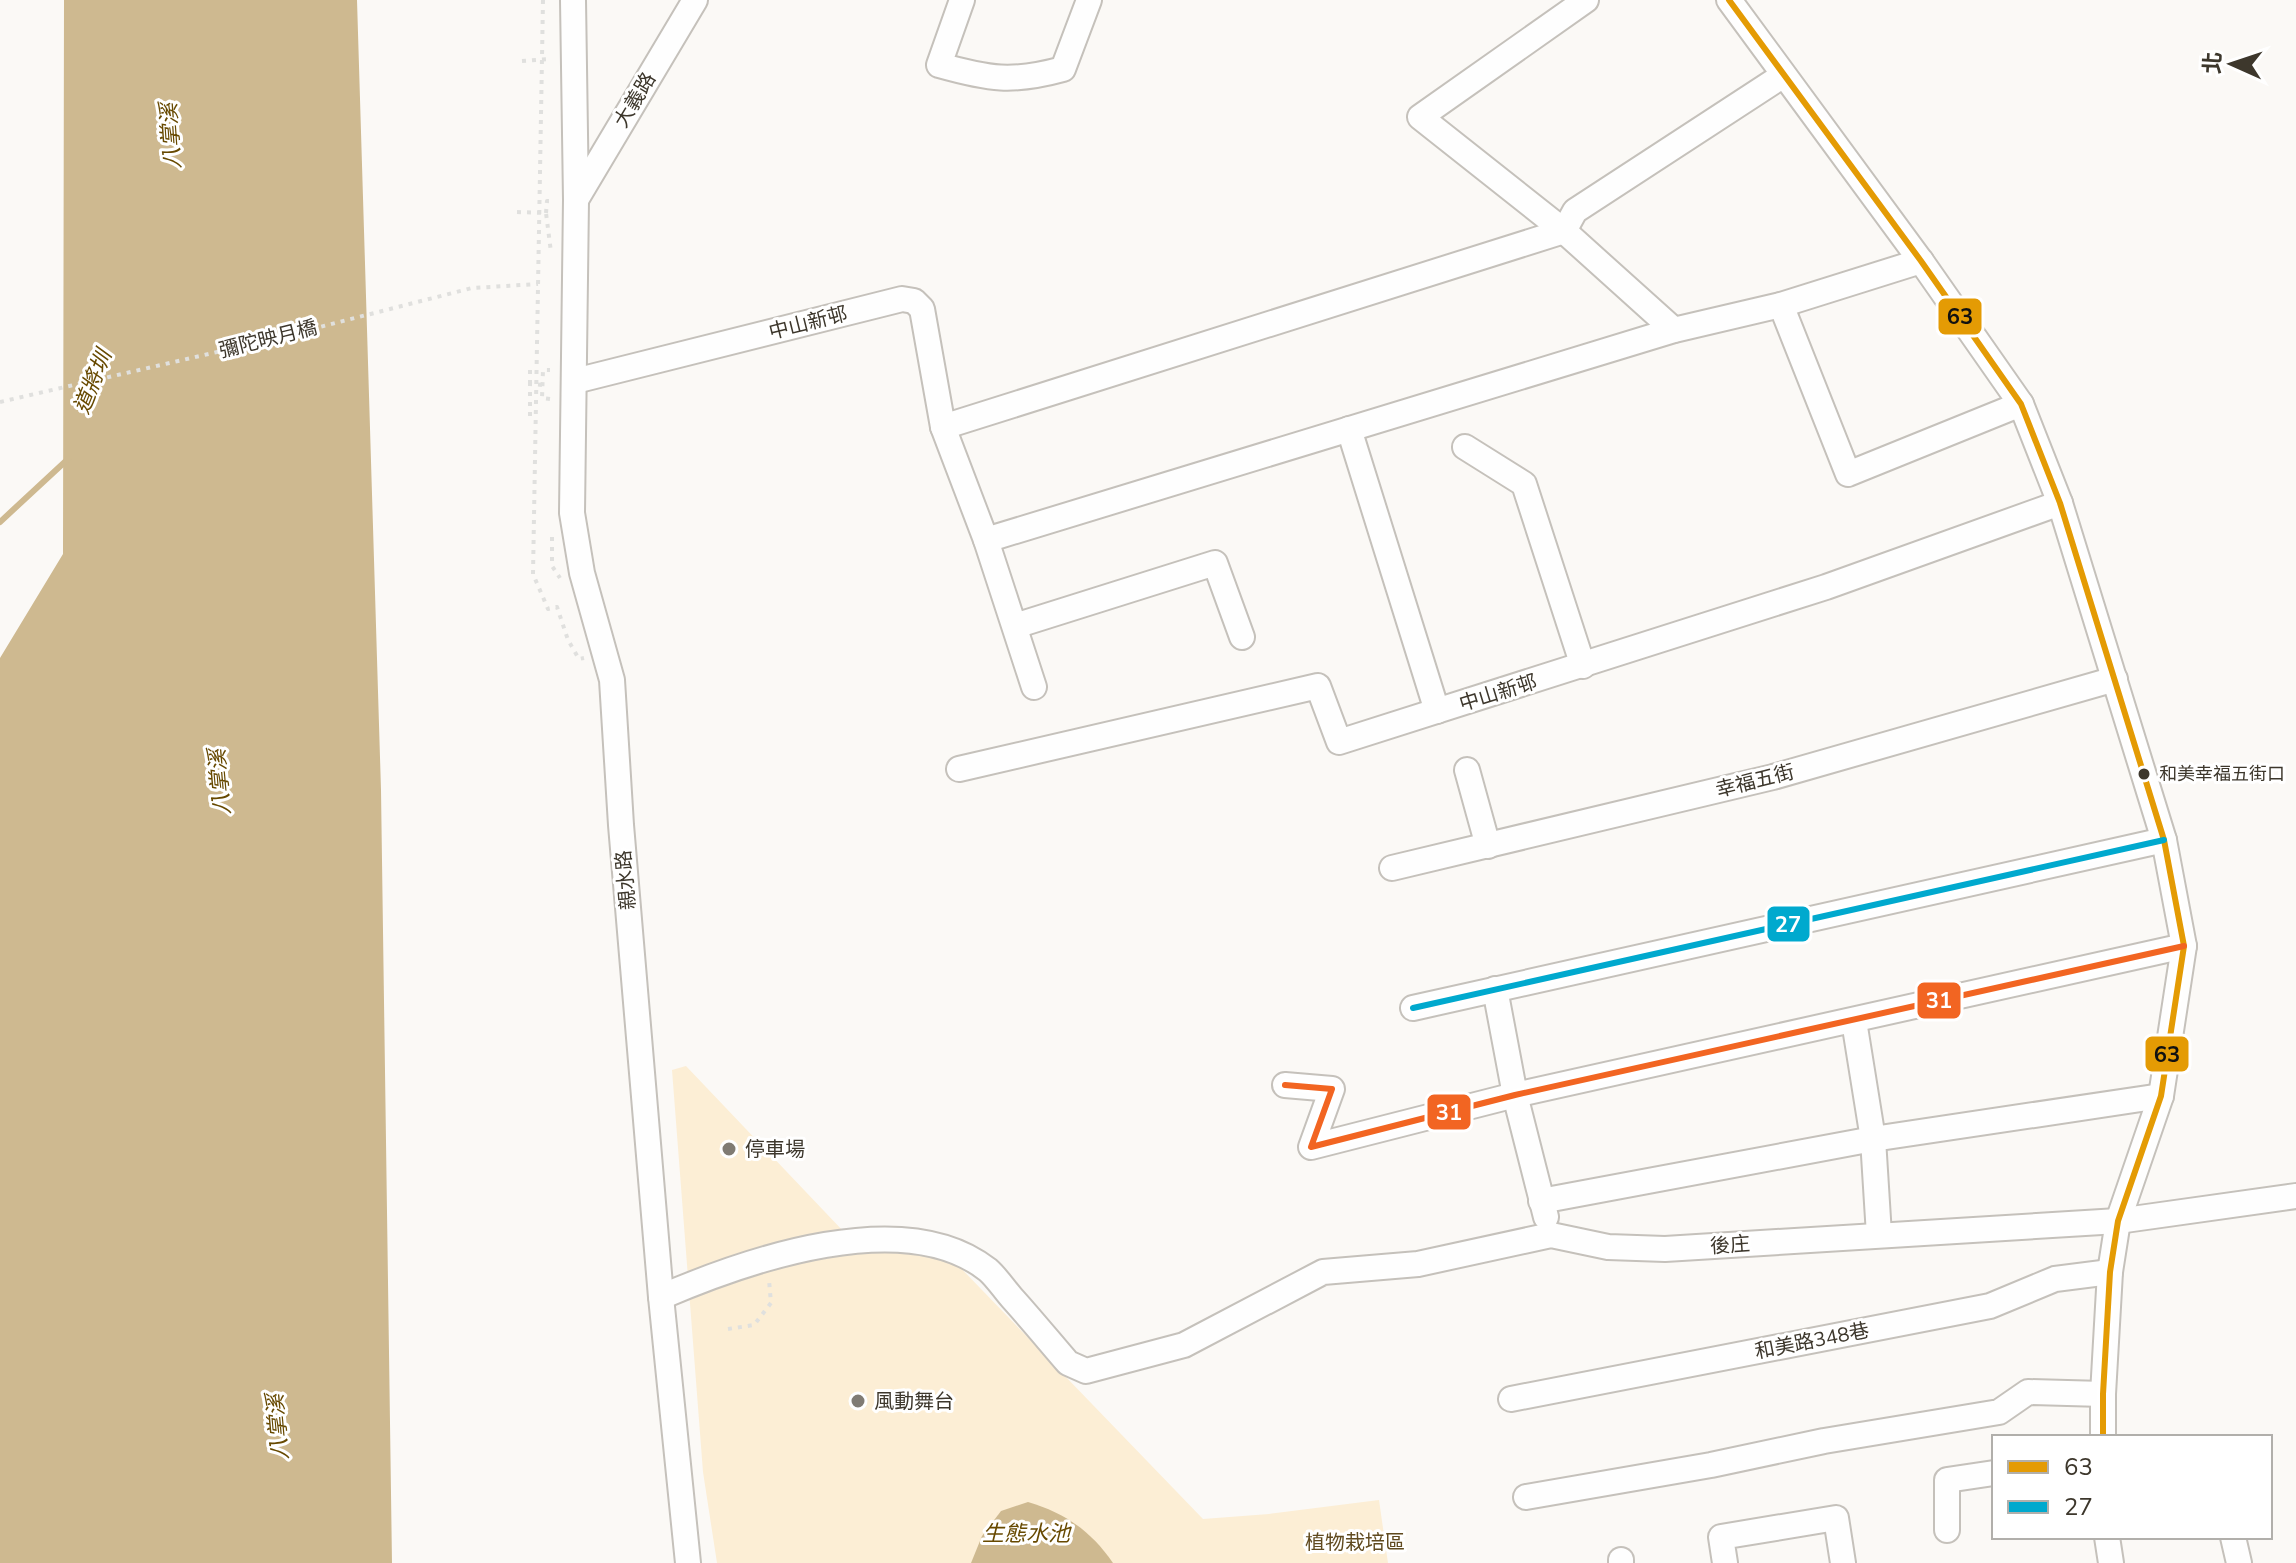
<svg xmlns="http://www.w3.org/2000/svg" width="2296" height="1563" viewBox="0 0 2296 1563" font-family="'Nunito Sans','Noto Sans TC',sans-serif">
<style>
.green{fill:#fceed5}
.water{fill:#ceb990}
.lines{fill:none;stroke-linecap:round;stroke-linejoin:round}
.stream{stroke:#ceb990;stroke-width:6}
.minor-casing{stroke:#c5c1bb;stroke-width:28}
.path{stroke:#e0e0de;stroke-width:4;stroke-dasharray:4 6;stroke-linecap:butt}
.minor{stroke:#fefefe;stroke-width:24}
.bus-1-casing{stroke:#fff;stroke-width:12}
.bus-2-casing{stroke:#fff;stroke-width:12}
.bus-3-casing{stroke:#fff;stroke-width:12}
.bus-1{stroke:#e49b04;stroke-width:6}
.bus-2{stroke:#00a9ce;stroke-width:6}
.bus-3{stroke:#f26522;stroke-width:6}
.bus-dot{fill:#3d372c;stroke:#fff;stroke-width:3}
.poi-dot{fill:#807b73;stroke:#fff;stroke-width:3}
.labels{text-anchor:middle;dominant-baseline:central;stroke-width:6;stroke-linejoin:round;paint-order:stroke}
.bus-label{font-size:18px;fill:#3d372c;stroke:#fff;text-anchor:start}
.street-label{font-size:20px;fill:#3d372c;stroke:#fff}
.poi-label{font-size:20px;fill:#3d372c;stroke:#fff;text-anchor:start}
.park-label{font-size:20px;fill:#604a1f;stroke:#fff}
.water-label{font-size:22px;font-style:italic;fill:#674900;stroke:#fff}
.line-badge{stroke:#fff;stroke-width:3}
.badge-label{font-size:22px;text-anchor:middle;font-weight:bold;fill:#fff}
.pale-badge-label{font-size:22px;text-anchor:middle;font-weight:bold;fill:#111}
</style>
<rect width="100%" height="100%" fill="#fbf9f6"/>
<!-- green -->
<polygon class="green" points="686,1066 844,1232 927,1233 1203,1519 1269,1514 1379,1500 1388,1563 717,1563 703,1472 672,1070"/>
<!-- water -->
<g class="water">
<polygon points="64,0 357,0 381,790 392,1563 0,1563 0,658 63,554"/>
<path d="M1028 1502C1065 1513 1091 1531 1113 1563H971L982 1536 1001 1511Z"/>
</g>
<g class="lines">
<!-- stream -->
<polyline class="stream" points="0,522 68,459"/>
<!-- minor casing -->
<g class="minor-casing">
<g id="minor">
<polyline points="573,0 576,200 572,513 582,573 612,680 621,825 661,1297 688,1563"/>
<path d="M962 0 939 65C989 79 1012 83 1063 69L1089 0"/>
<polyline points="1586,0 1420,117 1564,231 1674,330"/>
<polyline points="1729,0 1921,261 2021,404 2060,503 2164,840 2184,946 2161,1096 2118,1221 2110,1272 2103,1394 2103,1437"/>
<polyline points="577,198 695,0"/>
<polyline points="1781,305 1848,474 2021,404"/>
<polyline points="575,381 902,299 914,301 922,309 943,427 986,540 1034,687"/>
<polyline points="943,427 1564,231 1575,211 1782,76"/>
<polyline points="1349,429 1437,711"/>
<polyline points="1465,447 1524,484 1583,666"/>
<polyline points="986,540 1674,330 1781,305 1921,261"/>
<polyline points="1015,626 1215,563 1242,637"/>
<polyline points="959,769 1318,686 1339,742 1826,587 2060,503"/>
<polyline points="1467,770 1488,846"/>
<polyline points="1392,868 1773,777 2115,679"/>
<polyline points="1495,989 1515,1095 1546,1217"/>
<polyline points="1413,1008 2164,840"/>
<polyline points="1854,1021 1873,1139 1879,1235"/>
<polyline points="1285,1085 1332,1089 1311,1147 1515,1095 2184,946"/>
<polyline points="1541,1201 1873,1139 2161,1096"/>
<path d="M661 1297C747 1260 905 1204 988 1270 997 1278 1004 1289 1012 1298 1031 1319 1049 1341 1068 1363L1086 1371 1184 1345 1323 1272 1418 1264 1551 1235 1608 1247 1665 1249 2118 1221 2296 1196"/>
<polyline points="1511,1399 1990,1306 2055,1279 2110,1272"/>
<polyline points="1526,1497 1711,1465 1824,1441 1999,1412 2028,1392 2103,1394"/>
<polyline points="1947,1530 1947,1480 1994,1473"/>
<polyline points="2107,1537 2111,1563"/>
<polyline points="2233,1537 2239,1563"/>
<polyline points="1621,1560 1621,1563"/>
<polyline points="1725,1563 1721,1537 1836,1518 1843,1563"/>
</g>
</g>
<!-- path -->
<g class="path">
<polyline points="543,0 533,574 548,609 557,607 568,640 579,659 584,658"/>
<polyline points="522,61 550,59"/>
<polyline points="517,212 546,213 551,252"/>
<polyline points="546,213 547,201 552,201"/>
<polyline points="530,384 530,368"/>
<polyline points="550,399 542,398 543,370 550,370"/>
<polyline points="0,402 265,341 472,288 538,284"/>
<polyline points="530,416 530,384 543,385"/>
<polyline points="552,537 552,566 560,578"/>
<polyline points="728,1329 754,1325 771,1303 769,1280"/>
</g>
<!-- minor -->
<use href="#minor" class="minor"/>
<!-- bus-1 casing -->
<g class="bus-1-casing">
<polyline id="bus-1" points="1729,0 1921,261 2021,404 2060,503 2164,840 2184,946 2161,1096 2118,1221 2110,1272 2103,1394 2103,1437"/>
</g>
<!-- bus-2 casing -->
<g class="bus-2-casing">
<polyline id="bus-2" points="1413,1008 2164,840"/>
</g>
<!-- bus-3 casing -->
<g class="bus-3-casing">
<polyline id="bus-3" points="1285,1085 1332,1089 1311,1147 1515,1095 2184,946"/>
</g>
<!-- bus-1 -->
<use href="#bus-1" class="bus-1"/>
<!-- bus-2 -->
<use href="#bus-2" class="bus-2"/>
<!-- bus-3 -->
<use href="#bus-3" class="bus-3"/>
</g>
<!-- markers -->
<circle class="bus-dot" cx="2144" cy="774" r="7"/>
<g class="poi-dot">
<circle cx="729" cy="1149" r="8"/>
<circle cx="858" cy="1401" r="8"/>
</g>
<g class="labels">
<!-- bus labels -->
<g class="bus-label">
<text x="2159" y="774">和美幸福五街口</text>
</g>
<!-- street labels -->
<g class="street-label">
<text transform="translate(635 100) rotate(-59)">大義路</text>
<text transform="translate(808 323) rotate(-14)">中山新邨</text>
<text transform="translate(268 339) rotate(-14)">彌陀映月橋</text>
<text transform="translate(1498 693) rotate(-17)">中山新邨</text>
<text transform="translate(1755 781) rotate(-14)">幸福五街</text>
<text transform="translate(626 880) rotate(-95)">親水路</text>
<text transform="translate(1730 1245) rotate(-4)">後庄</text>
<text transform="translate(1812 1341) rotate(-11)">和美路348巷</text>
</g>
<!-- poi labels -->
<g class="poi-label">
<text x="745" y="1149">停車場</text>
<text x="874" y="1401">風動舞台</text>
</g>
<!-- park labels -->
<g class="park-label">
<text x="1355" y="1542">植物栽培區</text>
</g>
<!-- water labels -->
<g class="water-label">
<text transform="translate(171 136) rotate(-94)">八掌溪</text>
<text transform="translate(93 382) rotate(-68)">道將圳</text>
<text transform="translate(220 782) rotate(-95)">八掌溪</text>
<text transform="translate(278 1427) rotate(-95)">八掌溪</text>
<text x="1026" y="1534">生態水池</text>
</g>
</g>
<g class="line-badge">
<rect x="1937" y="297" width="46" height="39" rx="8" fill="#e49b04"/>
<rect x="1766" y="905" width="45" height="38" rx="8" fill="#00a9ce"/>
<rect x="1916" y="981" width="46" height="39" rx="8" fill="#f26522"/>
<rect x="2144" y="1035" width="46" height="38" rx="8" fill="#e49b04"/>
<rect x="1426" y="1093" width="46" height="38" rx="8" fill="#f26522"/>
</g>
<g class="badge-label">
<text x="1788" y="932">27</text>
<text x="1939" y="1008">31</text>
<text x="1449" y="1120">31</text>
</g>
<g class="pale-badge-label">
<text x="1960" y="324">63</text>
<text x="2167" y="1062">63</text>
</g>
<!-- legend -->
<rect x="1992" y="1435" width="280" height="104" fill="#ffffff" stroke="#b1afab" stroke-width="2"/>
<rect x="2008" y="1461" width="40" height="12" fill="#e49b04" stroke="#b1afab" stroke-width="2"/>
<text x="2064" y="1475" font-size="24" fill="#3d372c">63</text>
<rect x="2008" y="1501" width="40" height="12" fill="#00a9ce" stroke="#b1afab" stroke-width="2"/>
<text x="2064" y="1515" font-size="24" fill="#3d372c">27</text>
<!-- north arrow -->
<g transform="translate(2232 64) rotate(273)" stroke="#ffffff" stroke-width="6" paint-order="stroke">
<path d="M0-6L14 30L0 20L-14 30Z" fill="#3d372c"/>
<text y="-12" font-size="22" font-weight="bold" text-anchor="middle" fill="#3d372c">北</text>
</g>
</svg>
